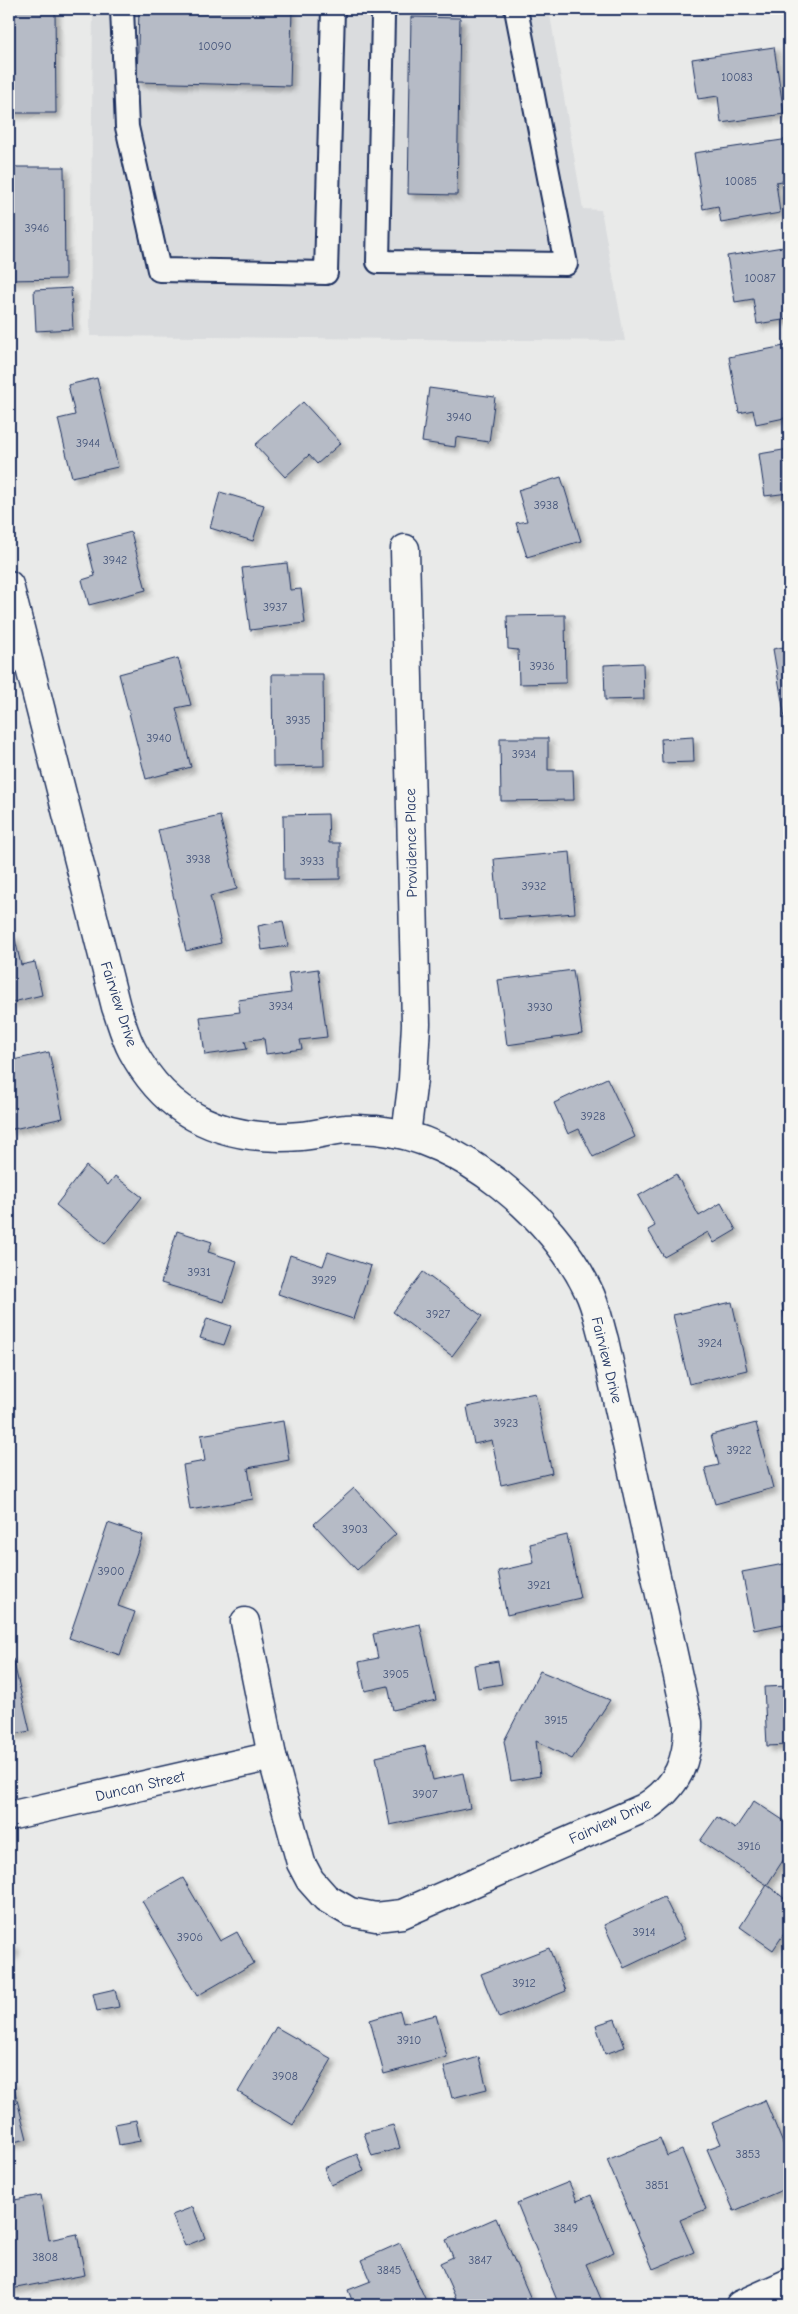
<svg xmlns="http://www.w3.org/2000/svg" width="798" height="2314" viewBox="0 0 798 2314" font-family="'Comic Neue',sans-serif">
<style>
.built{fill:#dadcde}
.building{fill:#b6bbc6;stroke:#1b2f5e;filter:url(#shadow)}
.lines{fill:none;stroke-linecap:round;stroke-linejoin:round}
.lane-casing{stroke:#1b2f5e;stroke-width:26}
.street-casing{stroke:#1b2f5e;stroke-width:31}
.lane{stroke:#f6f6f2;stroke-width:22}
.street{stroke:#f6f6f2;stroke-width:28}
.labels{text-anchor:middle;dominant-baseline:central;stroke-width:4.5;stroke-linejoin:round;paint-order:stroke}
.number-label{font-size:12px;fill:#425278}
.street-label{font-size:15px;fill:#1b2f5e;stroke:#f6f6f2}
</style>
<defs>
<filter id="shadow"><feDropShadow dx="4.5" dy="4.5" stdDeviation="2.5" flood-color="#0004"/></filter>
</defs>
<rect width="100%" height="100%" fill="#e9eae9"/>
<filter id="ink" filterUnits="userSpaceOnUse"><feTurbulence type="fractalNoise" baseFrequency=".02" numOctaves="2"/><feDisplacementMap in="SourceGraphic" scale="10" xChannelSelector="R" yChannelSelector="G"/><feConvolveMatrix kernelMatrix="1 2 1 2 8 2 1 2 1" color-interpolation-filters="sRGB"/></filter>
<g filter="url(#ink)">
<!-- built -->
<polygon class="built" points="93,9 549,9 583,209 601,210 625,341 90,336"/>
<!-- building -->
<g class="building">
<polygon points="9,9 55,9 56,113 9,113"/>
<polygon points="139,9 292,9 290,86 137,82"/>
<polygon points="411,17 460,18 457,195 408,194"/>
<polygon points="774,47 784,114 721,123 718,96 698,99 692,59"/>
<polygon points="789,139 789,180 776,182 780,213 721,223 718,206 703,209 694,153"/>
<polygon points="9,167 64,167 65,279 9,280"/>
<polygon points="789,246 789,319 757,324 753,299 735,302 727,256"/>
<polygon points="71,288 73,329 36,331 34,290"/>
<polygon points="789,345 789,417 756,424 753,410 739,413 729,357"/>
<polygon points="97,378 118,467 72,477 58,419 75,415 68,385"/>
<polygon points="429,388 495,397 489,442 456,437 455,447 422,442"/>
<polygon points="303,402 341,443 317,464 309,455 285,477 255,445"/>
<polygon points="789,449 789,501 788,493 765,496 759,454"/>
<polygon points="561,477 581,541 527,557 516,523 527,521 518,490"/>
<polygon points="220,492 264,505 253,541 210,528"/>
<polygon points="131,532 146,590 89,605 82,580 95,576 87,544"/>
<polygon points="287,563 290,590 301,589 305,623 250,630 242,568"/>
<polygon points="565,615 566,683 519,684 518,650 508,649 507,616"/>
<polygon points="789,646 789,723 786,724 773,649"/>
<polygon points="178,658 191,705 176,708 191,767 146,779 119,674"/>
<polygon points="643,663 644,699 605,700 604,665"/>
<polygon points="272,674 323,674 324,766 273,767"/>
<polygon points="693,737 694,762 662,763 661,739"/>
<polygon points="500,738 548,738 548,770 573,770 574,800 501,801"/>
<polygon points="328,814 329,843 340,843 340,879 284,880 283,815"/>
<polygon points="220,816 237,889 210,896 221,943 186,951 158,830"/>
<polygon points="570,852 575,913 499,919 494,859"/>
<polygon points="283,921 288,946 262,950 258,926"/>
<polygon points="14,935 21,965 35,962 42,995 9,1003 9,937"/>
<polygon points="318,969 327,1037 300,1040 302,1049 266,1054 264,1038 245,1041 247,1049 205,1055 200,1017 240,1012 238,1000 291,993 288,973"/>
<polygon points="573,970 582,1034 507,1045 498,980"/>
<polygon points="49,1052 63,1118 9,1130 9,1061"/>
<polygon points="607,1078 635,1137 593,1157 579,1129 568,1134 554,1103"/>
<polygon points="86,1166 108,1185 115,1176 142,1197 105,1244 56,1205"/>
<polygon points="676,1174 699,1216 721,1203 736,1230 714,1243 708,1232 664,1257 648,1230 655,1226 638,1196"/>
<polygon points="177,1231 212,1242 208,1252 237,1261 224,1302 161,1283"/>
<polygon points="328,1252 371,1266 353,1319 278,1294 290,1255 323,1266"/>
<polygon points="423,1272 482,1316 452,1356 393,1312"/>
<polygon points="732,1302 747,1370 689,1384 673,1315"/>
<polygon points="789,1303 789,1346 782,1304"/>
<polygon points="207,1318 231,1326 224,1345 200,1338"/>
<polygon points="535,1393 552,1473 501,1485 492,1440 474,1444 467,1407"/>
<polygon points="283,1421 289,1460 248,1468 253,1499 190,1510 183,1465 205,1461 201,1435"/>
<polygon points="756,1423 773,1488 715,1504 705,1468 719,1465 711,1435"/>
<polygon points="354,1488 396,1534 357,1570 314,1524"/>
<polygon points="108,1523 143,1535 118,1606 135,1612 120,1655 69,1638"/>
<polygon points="567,1535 580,1598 507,1615 498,1571 534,1563 530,1544"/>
<polygon points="789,1563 789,1623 754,1630 742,1572"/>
<polygon points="420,1624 436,1700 393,1710 388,1686 365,1691 359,1662 378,1658 373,1634"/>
<polygon points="9,1659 13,1659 30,1731 9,1735"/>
<polygon points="498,1661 502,1684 478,1688 474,1665"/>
<polygon points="540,1671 610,1700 572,1759 536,1741 540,1776 511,1781 504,1741"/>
<polygon points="789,1686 789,1745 767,1746 764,1687"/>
<polygon points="425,1746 433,1780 463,1773 470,1808 390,1825 376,1757"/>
<polygon points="754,1801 789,1824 789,1851 767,1885 700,1841 717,1817 735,1829"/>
<polygon points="183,1878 220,1941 237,1932 254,1963 197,1996 142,1901"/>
<polygon points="767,1885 789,1902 789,1926 773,1950 740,1927"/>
<polygon points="664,1897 685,1939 624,1968 604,1925"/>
<polygon points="9,1943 15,1947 9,1957"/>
<polygon points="549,1948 566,1991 499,2018 481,1974"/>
<polygon points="115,1989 119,2007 97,2011 93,1994"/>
<polygon points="400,2011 403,2023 436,2015 447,2057 384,2074 370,2020"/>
<polygon points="615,2019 625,2047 605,2054 596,2025"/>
<polygon points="276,2027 332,2059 293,2125 238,2092"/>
<polygon points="479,2057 487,2089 452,2098 444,2067"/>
<polygon points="12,2080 27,2139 9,2143 9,2081"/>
<polygon points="765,2100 789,2158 789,2187 734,2211 707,2149 721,2144 712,2123"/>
<polygon points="136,2120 140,2141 119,2145 115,2124"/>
<polygon points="393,2125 400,2148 372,2156 364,2133"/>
<polygon points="660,2138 667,2156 682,2150 706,2209 680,2220 694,2252 653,2269 607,2160"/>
<polygon points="357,2154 364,2171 331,2185 324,2168"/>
<polygon points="569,2182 577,2201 591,2195 614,2252 586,2264 601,2299 587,2305 559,2305 517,2203"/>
<polygon points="41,2195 49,2240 77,2234 85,2275 11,2289 9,2276 9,2201"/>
<polygon points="193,2207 205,2238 185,2246 172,2215"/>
<polygon points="496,2218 531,2299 517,2305 459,2305 440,2263 453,2257 446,2240"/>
<polygon points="400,2243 428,2305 354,2305 348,2290 371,2281 362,2260"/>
</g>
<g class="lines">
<!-- lane casing -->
<g class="lane-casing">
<g id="lane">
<polyline points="122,9 127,127 159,270 326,273 333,9"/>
<polyline points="385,9 383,16 378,262 566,264 516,9"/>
</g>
</g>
<!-- street casing -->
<g class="street-casing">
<g id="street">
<polyline points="405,549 416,1024 413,1079 406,1135"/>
<path d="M9 585 116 1007C121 1021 125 1037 132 1050 168 1118 227 1142 301 1136 316 1135 331 1130 346 1129 356 1128 367 1130 376 1130 460 1137 553 1216 588 1290 596 1305 599 1324 604 1340L688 1722C689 1760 678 1787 644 1808L402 1914 376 1917 350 1912 326 1898 310 1880 301 1863 272 1756 245 1622"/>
<polyline points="9,1816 272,1756"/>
<polyline points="740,2305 789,2283"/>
</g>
</g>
<!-- lane -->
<use href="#lane" class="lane"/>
<!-- street -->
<use href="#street" class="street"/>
</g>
</g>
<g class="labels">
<!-- number labels -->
<g class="number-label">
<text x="215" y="46">10090</text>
<text x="737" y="77">10083</text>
<text x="741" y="181">10085</text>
<text x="37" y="228">3946</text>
<text x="760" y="278">10087</text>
<text x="459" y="417">3940</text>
<text x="88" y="443">3944</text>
<text x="546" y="505">3938</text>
<text x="115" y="560">3942</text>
<text x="275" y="607">3937</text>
<text x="542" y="666">3936</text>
<text x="298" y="720">3935</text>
<text x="159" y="738">3940</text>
<text x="524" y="754">3934</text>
<text x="198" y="859">3938</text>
<text x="312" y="861">3933</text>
<text x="534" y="886">3932</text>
<text x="281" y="1006">3934</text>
<text x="540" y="1007">3930</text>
<text x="593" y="1116">3928</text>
<text x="199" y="1272">3931</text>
<text x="324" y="1280">3929</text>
<text x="438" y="1314">3927</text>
<text x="710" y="1343">3924</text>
<text x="506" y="1423">3923</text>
<text x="739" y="1450">3922</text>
<text x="355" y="1529">3903</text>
<text x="111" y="1571">3900</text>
<text x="539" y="1585">3921</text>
<text x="396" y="1674">3905</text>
<text x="556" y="1720">3915</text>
<text x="425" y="1794">3907</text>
<text x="749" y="1846">3916</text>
<text x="644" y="1932">3914</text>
<text x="190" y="1937">3906</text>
<text x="524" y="1983">3912</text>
<text x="409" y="2040">3910</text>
<text x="285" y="2076">3908</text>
<text x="748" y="2154">3853</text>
<text x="657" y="2185">3851</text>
<text x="566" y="2228">3849</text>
<text x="45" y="2257">3808</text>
<text x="480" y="2260">3847</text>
<text x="389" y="2270">3845</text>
</g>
<!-- street labels -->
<g class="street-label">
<text transform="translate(411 843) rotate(-91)">Providence Place</text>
<text transform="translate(119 1004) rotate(72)">Fairview Drive</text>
<text transform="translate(607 1360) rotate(76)">Fairview Drive</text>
<text transform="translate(140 1786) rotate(-13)">Duncan Street</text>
<text transform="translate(610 1821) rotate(-25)">Fairview Drive</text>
</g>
</g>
<!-- margin -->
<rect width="798" height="2314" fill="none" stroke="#f6f6f2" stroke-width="30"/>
<rect x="15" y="15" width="768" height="2284" fill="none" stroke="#1b2f5e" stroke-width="2" filter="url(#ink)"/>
</svg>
